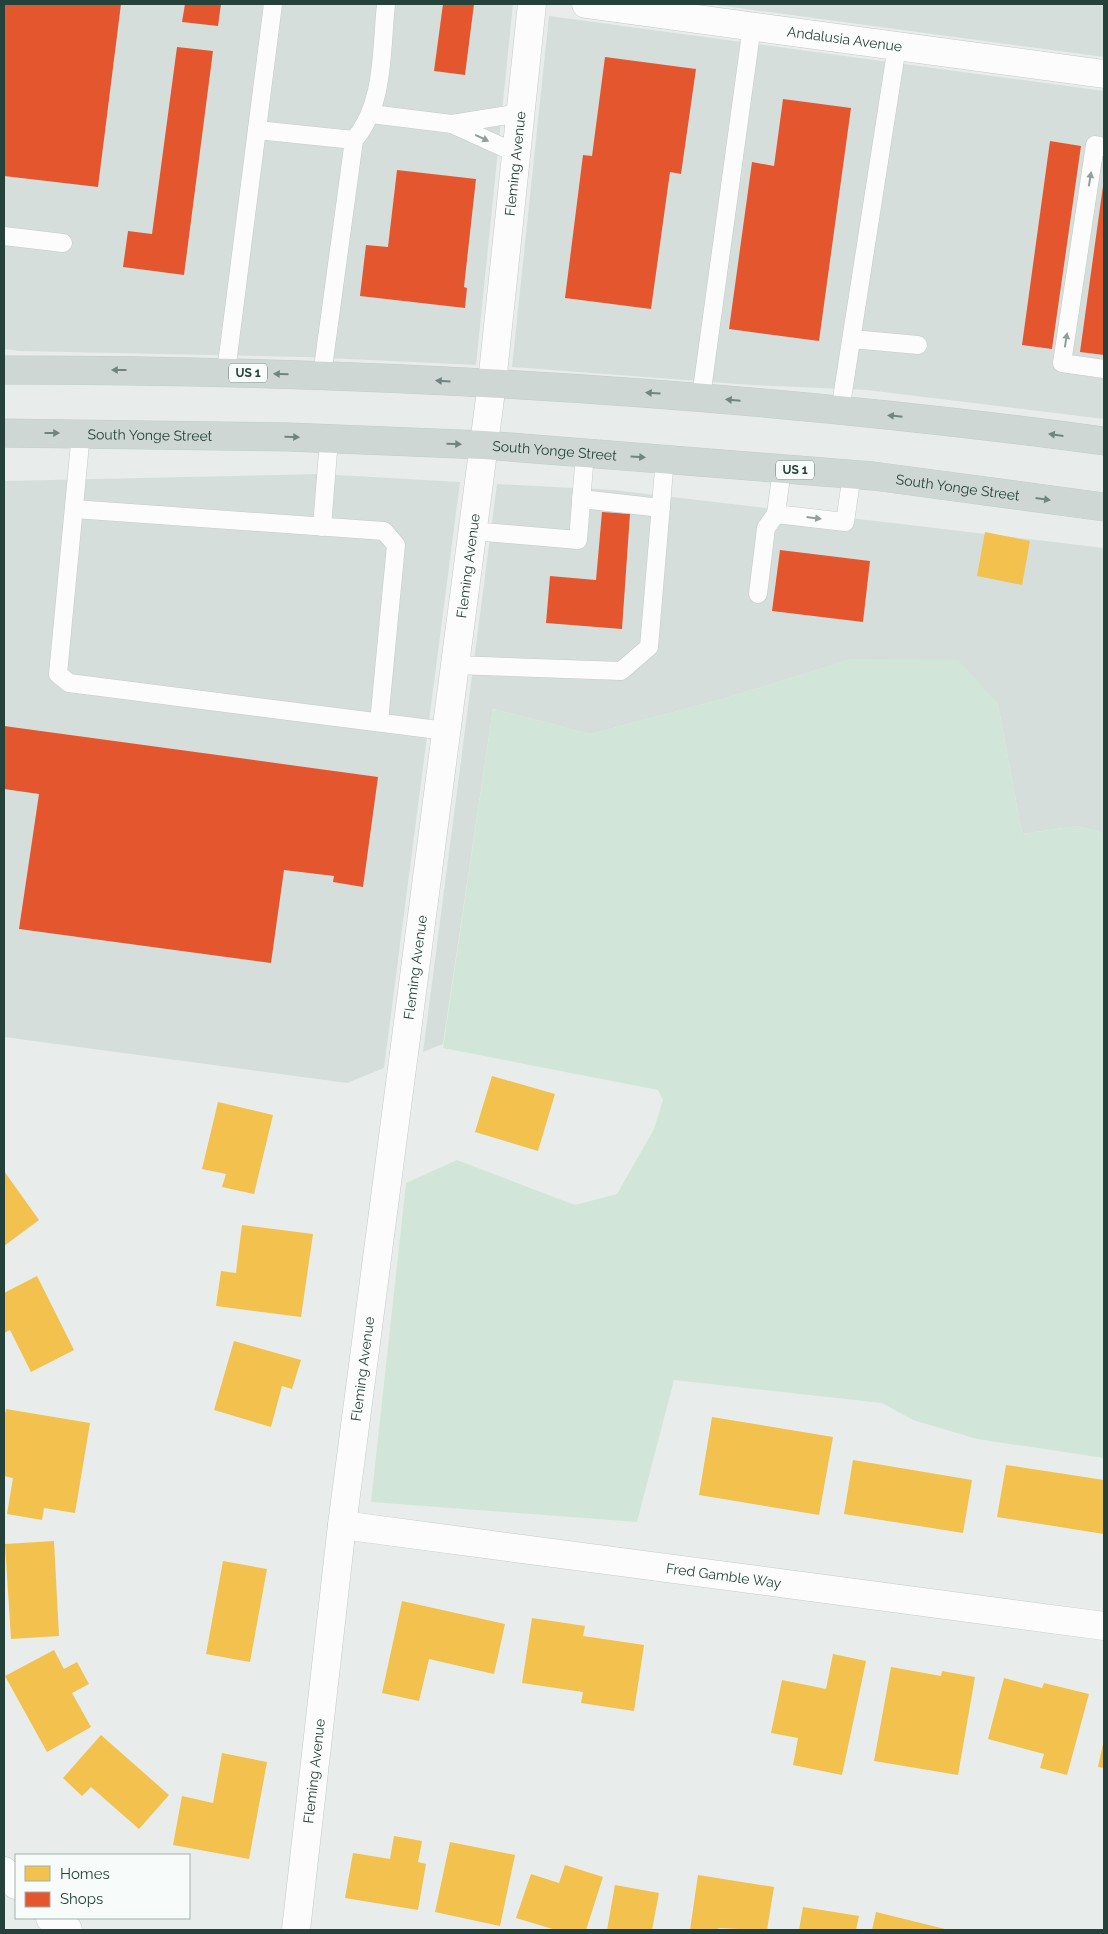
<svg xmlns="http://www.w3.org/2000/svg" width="1108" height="1934" viewBox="0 0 1108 1934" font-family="Raleway,sans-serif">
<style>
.built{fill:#d6dedb}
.green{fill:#d1e6d8}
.homes{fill:#f2c14e}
.shops{fill:#e4572e}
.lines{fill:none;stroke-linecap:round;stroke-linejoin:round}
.service-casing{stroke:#c5cac8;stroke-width:19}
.minor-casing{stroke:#c5cac8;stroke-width:29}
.tertiary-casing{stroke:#c5cac8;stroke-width:29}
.primary-casing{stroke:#c3ccc9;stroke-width:29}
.service{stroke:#fcfcfc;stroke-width:18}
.minor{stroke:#fcfcfc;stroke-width:28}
.tertiary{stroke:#fcfcfc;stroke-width:28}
.primary{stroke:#cfd7d5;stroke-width:28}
.oneway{fill:#909f9b}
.oneway2{fill:#718580}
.labels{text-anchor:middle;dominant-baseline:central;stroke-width:5;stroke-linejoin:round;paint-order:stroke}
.shield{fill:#f7fbf9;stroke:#637a73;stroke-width:1}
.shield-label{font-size:12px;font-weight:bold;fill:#24423a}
.street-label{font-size:14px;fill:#24423a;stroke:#f7fbf9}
</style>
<rect width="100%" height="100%" fill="#e8edeb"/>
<!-- built -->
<g class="built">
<polygon points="4,4 513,4 476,365 305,357 19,351 4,349"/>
<polygon points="709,4 1104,4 1104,57"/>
<polygon points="549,16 1104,91 1104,419 867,390 751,385 512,367"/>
<polygon points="319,474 460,482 384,1068 347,1083 4,1037 4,481"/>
<polygon points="497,484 613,490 1104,548 1104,833 1077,826 1022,834 998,704 852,659 723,699 590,734 493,709 443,1044 423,1052"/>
</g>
<!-- green -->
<polygon class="green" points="852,659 958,660 998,704 1022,834 1078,826 1104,833 1104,1458 977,1439 913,1420 882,1403 674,1380 637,1522 371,1502 406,1183 457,1160 575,1205 617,1194 654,1129 663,1100 658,1090 443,1048 493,709 590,734 723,699"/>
<!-- homes -->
<g class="homes">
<polygon points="985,532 1030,541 1022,585 977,576"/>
<polygon points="492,1076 555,1094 538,1151 475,1132"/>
<polygon points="218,1102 273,1115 254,1194 222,1187 226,1174 202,1169"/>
<polygon points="4,1171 39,1220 4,1246"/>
<polygon points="242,1225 313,1234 301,1317 216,1306 221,1271 236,1273"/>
<polygon points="37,1276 74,1350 31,1372 10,1330 4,1333 4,1293"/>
<polygon points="234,1341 301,1360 292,1389 282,1386 271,1427 214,1410"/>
<polygon points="6,1409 90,1423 75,1513 44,1508 42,1520 7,1514 13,1478 4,1476 4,1421"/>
<polygon points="712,1417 833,1437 819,1515 699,1495"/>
<polygon points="853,1460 972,1480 963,1533 844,1514"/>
<polygon points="1006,1465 1104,1480 1104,1534 997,1517"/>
<polygon points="54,1541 59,1636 11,1639 5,1544"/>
<polygon points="223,1561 267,1569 250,1662 206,1654"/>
<polygon points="402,1601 505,1624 494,1674 429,1659 419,1701 382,1693"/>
<polygon points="532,1618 585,1626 583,1636 644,1645 634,1711 581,1703 583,1692 522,1683"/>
<polygon points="54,1650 64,1669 77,1662 89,1684 72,1693 91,1727 47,1752 5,1676"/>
<polygon points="833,1654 866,1661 842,1775 793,1765 798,1738 771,1733 782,1680 826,1689"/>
<polygon points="891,1667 941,1676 942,1671 975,1677 958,1775 874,1761"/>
<polygon points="1004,1678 1042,1688 1044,1683 1089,1694 1067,1775 1040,1768 1044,1754 988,1739"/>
<polygon points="101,1735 169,1795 139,1829 91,1787 82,1796 63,1778"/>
<polygon points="1103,1744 1104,1744 1104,1768 1098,1767"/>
<polygon points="222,1753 267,1762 249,1859 173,1845 182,1796 213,1803"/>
<polygon points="394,1836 422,1841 418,1862 426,1864 418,1910 345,1898 353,1853 390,1859"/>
<polygon points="450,1842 515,1855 500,1926 435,1912"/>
<polygon points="565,1865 603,1877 586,1930 556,1930 516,1918 531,1874 559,1883"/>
<polygon points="698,1875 774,1887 767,1930 718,1928 718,1930 690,1930"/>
<polygon points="615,1885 659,1893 652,1930 607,1930"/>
<polygon points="803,1907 859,1916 856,1930 799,1930"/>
<polygon points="876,1912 949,1930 872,1930"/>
</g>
<!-- shops -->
<g class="shops">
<polygon points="4,4 121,4 98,187 4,176"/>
<polygon points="185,4 221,4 218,26 182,22"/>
<polygon points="443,4 474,4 465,75 434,71"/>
<polygon points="177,47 213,51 184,275 123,267 128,231 152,234"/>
<polygon points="605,57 696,69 681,174 670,172 651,309 565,298 583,155 592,156"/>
<polygon points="783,99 851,108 819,341 729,329 752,162 774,166"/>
<polygon points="1050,141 1081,146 1052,349 1022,345"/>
<polygon points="397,170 476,179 464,287 467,288 465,308 360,296 366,245 388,247"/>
<polygon points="1103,186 1104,186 1104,355 1080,352"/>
<polygon points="602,512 630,514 622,629 546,623 550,576 596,580"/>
<polygon points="780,550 870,561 863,622 772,611"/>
<polygon points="4,726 378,777 363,887 333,882 334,876 284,870 271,963 19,929 39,794 4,789"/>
</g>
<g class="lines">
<!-- service casing -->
<g class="service-casing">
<g id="service">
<polyline points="371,114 452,124"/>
<polyline points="257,130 354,140 322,375"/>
<path d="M354 140C385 104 381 49 386 4"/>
<polyline points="1104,147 1095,145 1062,363 1104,369"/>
<polyline points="516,153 452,124 520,113"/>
<polyline points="4,236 63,243"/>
<polyline points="852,339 918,345"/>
<polyline points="226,372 273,4"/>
<polyline points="701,397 752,26"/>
<polyline points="840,411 897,46"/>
<polyline points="81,433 58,674 69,683 446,731"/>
<polyline points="782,469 776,514 845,522 852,474"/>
<polyline points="581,499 661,508"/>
<polyline points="74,509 384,531 396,545 379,722"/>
<polyline points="322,527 329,439"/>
<polyline points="473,531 578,540 585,453"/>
<polyline points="758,594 766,528 776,514"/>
<polyline points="455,665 621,671 649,647 665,458"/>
</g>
</g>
<!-- minor casing -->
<g class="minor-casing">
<g id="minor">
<path id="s1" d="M586 4 1104 74"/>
<path id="s2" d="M342 1525 1104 1626"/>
<path id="s3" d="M296 1930 342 1525 492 383 532 4"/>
</g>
</g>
<!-- tertiary casing -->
<g class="tertiary-casing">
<g id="tertiary">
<polyline points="4,1871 16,1885"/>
<polyline points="50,1918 68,1930"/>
</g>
</g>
<!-- primary casing -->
<g class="primary-casing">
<g id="primary">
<path d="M4 370C372 370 740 392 1104 441"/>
<path id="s4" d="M4 433 289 437 484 445 873 476 1104 507"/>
</g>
</g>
<!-- service -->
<use href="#service" class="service"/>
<!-- minor -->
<use href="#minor" class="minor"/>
<!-- tertiary -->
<use href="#tertiary" class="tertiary"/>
<!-- primary -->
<use href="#primary" class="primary"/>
</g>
<!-- one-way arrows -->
<defs><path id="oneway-solid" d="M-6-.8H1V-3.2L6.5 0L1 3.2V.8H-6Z" transform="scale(1.25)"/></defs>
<g class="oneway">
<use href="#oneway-solid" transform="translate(482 138) rotate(25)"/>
<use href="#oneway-solid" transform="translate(1090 179) rotate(-81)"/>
<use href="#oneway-solid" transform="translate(1066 340) rotate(-81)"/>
<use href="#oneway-solid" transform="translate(814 518) rotate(7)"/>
</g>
<g class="oneway2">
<use href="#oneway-solid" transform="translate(119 370) rotate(180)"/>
<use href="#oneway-solid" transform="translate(281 374) rotate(-178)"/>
<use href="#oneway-solid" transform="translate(443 381) rotate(-177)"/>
<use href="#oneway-solid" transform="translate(653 393) rotate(-176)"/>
<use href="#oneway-solid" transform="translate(733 400) rotate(-175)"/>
<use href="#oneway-solid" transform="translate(895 416) rotate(-174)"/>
<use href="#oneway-solid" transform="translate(52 433)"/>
<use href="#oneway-solid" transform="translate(1056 435) rotate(-172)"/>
<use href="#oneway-solid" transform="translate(292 437) rotate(2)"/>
<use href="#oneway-solid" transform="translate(454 444) rotate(2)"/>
<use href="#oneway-solid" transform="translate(638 457) rotate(4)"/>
<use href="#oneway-solid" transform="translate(1043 499) rotate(8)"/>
</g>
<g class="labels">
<!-- shield labels -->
<g class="shield">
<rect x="229" y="363.5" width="38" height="19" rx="4"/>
<rect x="776" y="460.5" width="38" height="19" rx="4"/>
</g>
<g class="shield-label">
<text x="248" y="373">US 1</text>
<text x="795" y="470">US 1</text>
</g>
<!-- street labels -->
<g class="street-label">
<text stroke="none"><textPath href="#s1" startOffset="261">Andalusia Avenue</textPath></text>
<text stroke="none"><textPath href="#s3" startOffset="1780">Fleming Avenue</textPath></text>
<text stroke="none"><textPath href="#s4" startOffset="146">South Yonge Street</textPath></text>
<text stroke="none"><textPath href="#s4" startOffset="551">South Yonge Street</textPath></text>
<text stroke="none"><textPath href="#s4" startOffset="956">South Yonge Street</textPath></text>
<text stroke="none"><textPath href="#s3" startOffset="1375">Fleming Avenue</textPath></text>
<text stroke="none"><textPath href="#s3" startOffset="970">Fleming Avenue</textPath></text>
<text stroke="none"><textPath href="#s3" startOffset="565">Fleming Avenue</textPath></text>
<text stroke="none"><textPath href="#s2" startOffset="385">Fred Gamble Way</textPath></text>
<text stroke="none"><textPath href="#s3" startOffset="160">Fleming Avenue</textPath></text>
</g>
</g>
<!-- border -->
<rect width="1108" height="1934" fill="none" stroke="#24423a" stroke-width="10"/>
<!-- legend -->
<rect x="15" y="1854" width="175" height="65" fill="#f7fbf9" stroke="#a3b1ad"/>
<rect x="25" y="1866" width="25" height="15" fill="#f2c14e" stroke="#a3b1ad"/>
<text x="60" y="1879" font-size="15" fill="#24423a">Homes</text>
<rect x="25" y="1892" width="25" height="15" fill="#e4572e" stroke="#a3b1ad"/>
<text x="60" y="1904" font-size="15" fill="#24423a">Shops</text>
</svg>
